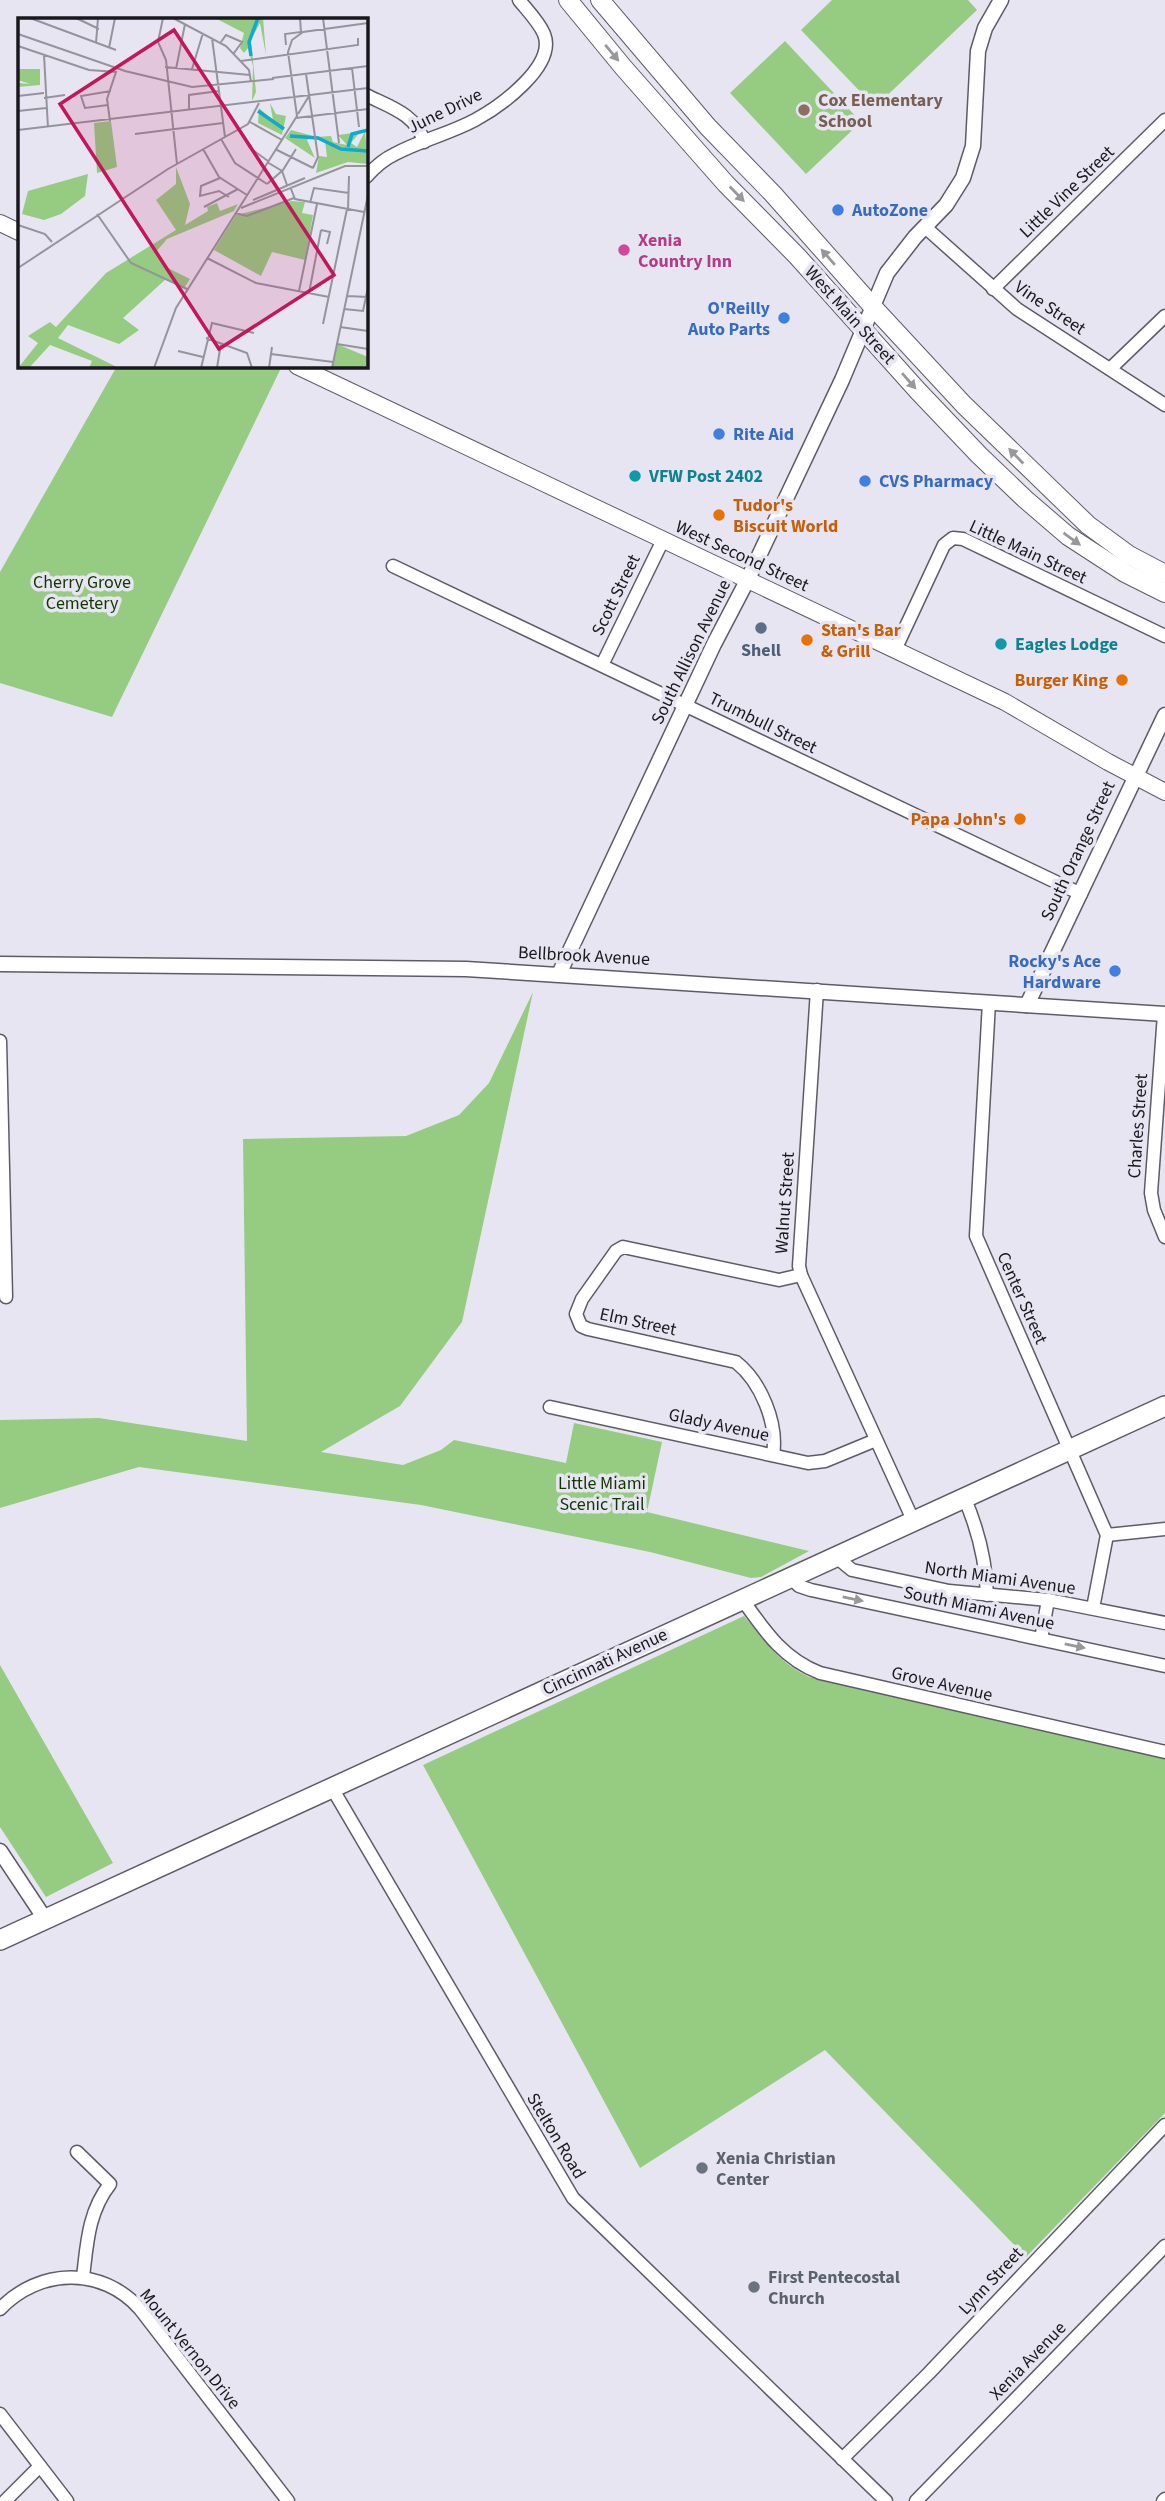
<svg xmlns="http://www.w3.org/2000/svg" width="1165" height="2501" viewBox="0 0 1165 2501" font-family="'Source Sans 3',sans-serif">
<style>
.green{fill:#95cc82}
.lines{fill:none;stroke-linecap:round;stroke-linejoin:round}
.minor-casing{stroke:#5e5b66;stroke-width:15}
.tertiary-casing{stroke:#5e5b66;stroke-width:17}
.secondary-casing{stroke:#5e5b66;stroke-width:18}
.primary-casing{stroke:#5e5b66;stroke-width:20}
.trunk-casing{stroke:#5e5b66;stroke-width:22}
.minor{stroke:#fff;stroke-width:12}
.tertiary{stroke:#fff;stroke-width:14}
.secondary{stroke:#fff;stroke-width:16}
.primary{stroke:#fff;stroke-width:18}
.trunk{stroke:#fff;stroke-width:19}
.oneway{fill:#989799}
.education-dot{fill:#8d6e63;stroke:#e8e5f2;stroke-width:2.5}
.shop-dot{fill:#3f7fe0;stroke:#e8e5f2;stroke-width:2.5}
.hotel-dot{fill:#d1479c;stroke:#e8e5f2;stroke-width:2.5}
.culture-dot{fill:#0f9aa8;stroke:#e8e5f2;stroke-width:2.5}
.food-dot{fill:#e8710a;stroke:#e8e5f2;stroke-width:2.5}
.service-dot{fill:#5c6f8a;stroke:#e8e5f2;stroke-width:2.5}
.worship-dot{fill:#6b7280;stroke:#e8e5f2;stroke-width:2.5}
.labels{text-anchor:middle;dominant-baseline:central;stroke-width:7;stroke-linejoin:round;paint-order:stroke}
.education-label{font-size:18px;font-weight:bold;fill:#785e54;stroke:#e8e5f2;text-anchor:start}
.street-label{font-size:18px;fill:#19181c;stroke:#e8e5f2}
.shop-label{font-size:18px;font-weight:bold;fill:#366cbe;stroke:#e8e5f2;text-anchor:start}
.hotel-label{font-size:18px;font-weight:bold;fill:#b23c85;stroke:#e8e5f2;text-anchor:start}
.culture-label{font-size:18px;font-weight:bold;fill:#0d838f;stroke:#e8e5f2;text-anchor:start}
.food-label{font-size:18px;font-weight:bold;fill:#c56008;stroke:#e8e5f2;text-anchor:start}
.park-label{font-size:18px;fill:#113700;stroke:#e8e5f2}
.service-label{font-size:18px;font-weight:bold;fill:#4e5e75;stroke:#e8e5f2}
.worship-label{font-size:18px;font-weight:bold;fill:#5b616d;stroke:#e8e5f2;text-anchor:start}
.inset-river{fill:none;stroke:#0dabd1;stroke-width:3.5}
.inset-road{fill:none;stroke:#95939c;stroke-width:2}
.view{fill:#c2185b;fill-opacity:0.15;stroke:#c2185b;stroke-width:3.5}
.inset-edge{fill:none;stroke:#19181c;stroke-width:3.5}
</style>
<rect width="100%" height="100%" fill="#e8e5f2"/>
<!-- green -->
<g class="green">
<polygon points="832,0 968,0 977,10 875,107 801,30"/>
<polygon points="785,41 861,122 806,174 730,93"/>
<polygon points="117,366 282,366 112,717 0,683 0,572"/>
<polygon points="533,992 462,1322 400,1406 321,1452 403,1465 441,1450 454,1440 566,1463 574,1423 662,1442 647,1512 809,1551 761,1577 751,1578 650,1552 421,1505 139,1467 0,1508 0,1420 99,1418 247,1441 243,1139 406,1136 459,1115 489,1083"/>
<path d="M744 1616C764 1640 779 1663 809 1677L1165 1758V2113L1026 2257 825 2050 640 2168 423 1765Z"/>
<polygon points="0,1665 113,1863 46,1897 0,1827"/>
</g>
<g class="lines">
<!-- minor casing -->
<g class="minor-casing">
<g id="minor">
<path d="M366 95C390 107 416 114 424 142"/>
<path d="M366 177C374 168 384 159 395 154 421 140 449 134 475 120 499 107 557 66 544 34 539 22 527 10 519 0"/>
<polyline points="925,227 1017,309 1165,405"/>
<polyline points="993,289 1165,120"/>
<polyline points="1110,369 1165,316"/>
<polyline points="393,566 1081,894"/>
<polyline points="895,650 944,545 953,538 963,539 1165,636"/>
<polyline points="602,665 663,540"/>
<polyline points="817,990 799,1266 801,1275 913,1520"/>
<polyline points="989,1002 976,1236 1107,1535 1093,1608"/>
<polyline points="1164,1014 1151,1193 1154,1210 1165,1237"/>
<polyline points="0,1041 6,1297"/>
<polyline points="550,1407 808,1463 825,1461 876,1440"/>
<path d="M773 1455C778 1423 761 1382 736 1362L588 1329 581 1326 576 1314 582 1299 616 1251 623 1247 779 1280 801 1275"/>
<path d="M964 1497C978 1529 986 1560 987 1595"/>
<polyline points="1107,1535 1165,1529"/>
<polyline points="835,1556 852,1570 949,1591 1048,1600 1165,1623"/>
<polyline points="790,1577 799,1586 811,1590 1165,1666"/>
<path d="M742 1599C764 1630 783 1659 820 1673L1165 1752"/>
<polyline points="1041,1639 1048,1600"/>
<polyline points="332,1788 573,2198 886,2501"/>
<path d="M77 2152 110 2184C88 2212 87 2244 83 2277"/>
<path d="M0 2309C39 2268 102 2266 140 2309L288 2501"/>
<polyline points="0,2414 67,2501"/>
<polyline points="842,2459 929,2373 1165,2125"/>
<polyline points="5,2501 40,2466"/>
<polyline points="916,2501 1165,2246"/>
<polyline points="1163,2501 1165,2499"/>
</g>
</g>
<!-- tertiary casing -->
<g class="tertiary-casing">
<g id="tertiary">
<polyline points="0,964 466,969 1165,1014"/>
<polyline points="559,974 714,644 748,579 842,380 887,273 915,237 946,205 963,178 973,146 978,51 985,28 1001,0"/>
<polyline points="1027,1005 1165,715"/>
<polyline points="0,1851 45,1919"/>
</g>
</g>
<!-- secondary casing -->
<g class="secondary-casing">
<g id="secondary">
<polyline points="0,223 19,232"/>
<polyline points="297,366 1005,702 1108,762 1165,792"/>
</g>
</g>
<!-- primary casing -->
<g class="primary-casing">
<g id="primary">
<polyline points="568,0 623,67 726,184 797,256 918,391 979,455 1025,499 1068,536 1125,573 1165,593"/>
<polyline points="600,0 708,127 773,194 874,308 964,405 1088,525 1129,555 1165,574"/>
</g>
</g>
<!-- trunk casing -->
<g class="trunk-casing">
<polyline id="trunk" points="0,1940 1165,1406"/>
</g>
<!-- minor -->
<use href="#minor" class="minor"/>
<!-- tertiary -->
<use href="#tertiary" class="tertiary"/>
<!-- secondary -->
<use href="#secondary" class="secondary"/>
<!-- primary -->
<use href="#primary" class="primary"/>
<!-- trunk -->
<use href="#trunk" class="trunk"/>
</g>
<!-- one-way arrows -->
<defs><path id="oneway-solid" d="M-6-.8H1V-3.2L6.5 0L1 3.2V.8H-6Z" transform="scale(1.75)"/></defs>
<g class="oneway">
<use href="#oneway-solid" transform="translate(612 53) rotate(50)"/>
<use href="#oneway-solid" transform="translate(737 194) rotate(46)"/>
<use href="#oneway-solid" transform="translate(828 257) rotate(-131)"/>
<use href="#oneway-solid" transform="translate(909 381) rotate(49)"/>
<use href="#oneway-solid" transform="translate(1016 456) rotate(-134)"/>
<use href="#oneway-solid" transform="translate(1072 539) rotate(36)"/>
<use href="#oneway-solid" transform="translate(853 1599) rotate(12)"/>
<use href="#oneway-solid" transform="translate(1075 1646) rotate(12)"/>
</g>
<!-- markers -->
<circle class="education-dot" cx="804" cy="110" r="7"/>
<g class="shop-dot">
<circle cx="838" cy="210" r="7"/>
<circle cx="784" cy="318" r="7"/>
<circle cx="719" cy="434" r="7"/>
<circle cx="865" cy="481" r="7"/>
<circle cx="1115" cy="971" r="7"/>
</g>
<circle class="hotel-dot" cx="624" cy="250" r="7"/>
<g class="culture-dot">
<circle cx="635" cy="476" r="7"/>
<circle cx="1001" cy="644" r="7"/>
</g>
<g class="food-dot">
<circle cx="719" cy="515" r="7"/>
<circle cx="807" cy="640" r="7"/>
<circle cx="1122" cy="680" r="7"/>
<circle cx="1020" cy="819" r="7"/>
</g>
<circle class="service-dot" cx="761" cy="628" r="7"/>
<g class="worship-dot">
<circle cx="702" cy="2168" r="7"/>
<circle cx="754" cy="2287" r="7"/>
</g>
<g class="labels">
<!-- education labels -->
<g class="education-label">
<text x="818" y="100">Cox Elementary<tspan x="818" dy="21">School</tspan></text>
</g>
<!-- street labels -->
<g class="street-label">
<text transform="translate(445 111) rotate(-26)">June Drive</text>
<text transform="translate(1067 192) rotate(-44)">Little Vine Street</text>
<text transform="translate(1050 308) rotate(34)">Vine Street</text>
<text transform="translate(850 315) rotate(48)">West Main Street</text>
<text transform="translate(1028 552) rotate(25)">Little Main Street</text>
<text transform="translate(742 556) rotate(25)">West Second Street</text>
<text transform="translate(616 595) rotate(-64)">Scott Street</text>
<text transform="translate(691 652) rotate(-64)">South Allison Avenue</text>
<text transform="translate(763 723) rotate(26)">Trumbull Street</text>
<text transform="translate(1078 851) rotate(-65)">South Orange Street</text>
<text transform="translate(584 956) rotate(3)">Bellbrook Avenue</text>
<text transform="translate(1138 1126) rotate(-86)">Charles Street</text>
<text transform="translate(785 1203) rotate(-86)">Walnut Street</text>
<text transform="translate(1022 1298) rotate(66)">Center Street</text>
<text transform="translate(638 1322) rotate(12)">Elm Street</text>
<text transform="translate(719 1425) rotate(12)">Glady Avenue</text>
<text transform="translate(1000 1578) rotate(8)">North Miami Avenue</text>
<text transform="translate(979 1608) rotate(12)">South Miami Avenue</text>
<text transform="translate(605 1662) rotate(-25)">Cincinnati Avenue</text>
<text transform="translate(942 1684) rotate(13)">Grove Avenue</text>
<text transform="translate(556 2136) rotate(59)">Stelton Road</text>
<text transform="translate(991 2281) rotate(-47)">Lynn Street</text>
<text transform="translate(190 2349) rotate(51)">Mount Vernon Drive</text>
<text transform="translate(1028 2361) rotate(-46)">Xenia Avenue</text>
</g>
<!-- shop labels -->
<g class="shop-label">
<text x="852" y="210">AutoZone</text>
<text x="770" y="308" text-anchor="end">O'Reilly<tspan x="770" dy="21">Auto Parts</tspan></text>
<text x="733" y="434">Rite Aid</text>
<text x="879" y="481">CVS Pharmacy</text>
<text x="1101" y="961" text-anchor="end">Rocky's Ace<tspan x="1101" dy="21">Hardware</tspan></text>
</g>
<!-- hotel labels -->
<g class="hotel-label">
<text x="638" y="240">Xenia<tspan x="638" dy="21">Country Inn</tspan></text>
</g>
<!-- culture labels -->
<g class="culture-label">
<text x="649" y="476">VFW Post 2402</text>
<text x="1015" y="644">Eagles Lodge</text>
</g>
<!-- food labels -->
<g class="food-label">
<text x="733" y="505">Tudor's<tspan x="733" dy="21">Biscuit World</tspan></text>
<text x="821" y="630">Stan's Bar<tspan x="821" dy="21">&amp; Grill</tspan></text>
<text x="1108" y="680" text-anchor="end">Burger King</text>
<text x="1006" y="819" text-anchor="end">Papa John's</text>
</g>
<!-- park labels -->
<g class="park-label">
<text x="82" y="582">Cherry Grove<tspan x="82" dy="21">Cemetery</tspan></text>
<text x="602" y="1483">Little Miami<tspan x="602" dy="21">Scenic Trail</tspan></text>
</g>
<!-- service labels -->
<g class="service-label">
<text x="761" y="650">Shell</text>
</g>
<!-- worship labels -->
<g class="worship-label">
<text x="716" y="2158">Xenia Christian<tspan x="716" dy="21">Center</tspan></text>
<text x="768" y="2277">First Pentecostal<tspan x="768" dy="21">Church</tspan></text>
</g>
</g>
<!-- overview -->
<g transform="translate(18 18)">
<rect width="350" height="350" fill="#e8e5f2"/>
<path d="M245 0 248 37 242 5 233 22 238 74 234 83 235 48 230 30 226 35 222 30 226 15 199 1ZM0 51H22V67L0 69V65L12 66 0 62ZM252 85 258 96 268 98 264 117 240 105 241 90 255 102ZM93 103 99 149 79 155 76 105ZM273 112 295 118 289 122 297 140 267 120ZM347 113 350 146 330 144 298 155 301 138 309 139 307 123 298 119 313 118 315 124 329 127 320 117 342 114 333 125 339 129ZM158 149 172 186 167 207 190 193 189 189 199 185 202 193 220 186 216 193 149 221 137 235 146 248 172 261 167 269 148 261 105 300 121 312 101 326 50 307 40 320 101 350H71L74 343 32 327 11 350H0L20 325 10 318 32 304 38 309 88 255 158 212 138 182 158 166ZM70 156 67 178 43 196 26 202 4 196 10 173ZM273 183 287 184 284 195 295 197 287 242 254 234 243 258 196 232 218 197ZM319 326 350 339V350H314Z" fill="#95cc82"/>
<path class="inset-river" d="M233 38 231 24 240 0M240 93 266 111M272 118 300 120 323 131 350 133M330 129 334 116 350 112"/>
<path class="inset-road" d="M12 0 98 32M58 0 81 11M145 0 140 24 148 42 159 146M155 0 208 28 231 52 233 64M305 0 321 125M0 16 107 53 174 69 256 61M194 20 207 119M203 24 208 17 224 24 216 35M78 25 80 0M268 27 267 16 283 14 282 0M0 28 71 52 98 54 89 81 92 103M91 30 97 0M26 37 30 110M223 43 340 27V20M147 49 232 57M334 50 341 109M158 51 167 6M174 51 185 15M288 56 300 139 295 150M254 60 350 48M0 78 26 75M26 80 47 77M90 87 67 90 63 78 93 73M171 92V77L201 73M0 93 28 90M280 96 291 78M278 100 350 91M232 104 264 122M221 111 232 130 250 143M0 112 350 70M117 116 205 105M203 121 217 145 249 166M185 131 201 159 229 177M257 131 295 150M249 144 264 153 269 167M202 160 183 168 182 178 201 173 211 179M249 166 265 152 278 131M273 171 277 181 346 194M103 180 125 213M235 182 287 160M292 185 296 170 331 175M186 189 220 171M223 190 327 148H350M330 192 331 158M217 195 229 198 276 180M79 196 113 245 169 271M0 207 27 216 34 224M303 212 312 214 309 226M189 240 238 265 311 279M0 250 150 151 230 106 241 85M281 273 299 186M291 275 303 212M329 278 350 279M326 291 345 293 350 269M305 306 329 191M322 309 350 313M188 320 229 335 234 350M319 326 350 331M160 333 185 339M253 336 315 344M136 350 158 290 279 98 270 34 274 22 285 14 350 5M183 350 194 305 236 315M199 350 203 325M251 350 254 329M314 350 350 177"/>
<path class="view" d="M156 12 316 257 201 331 42 86Z"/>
<rect width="350" height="350" class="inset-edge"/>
</g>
</svg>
